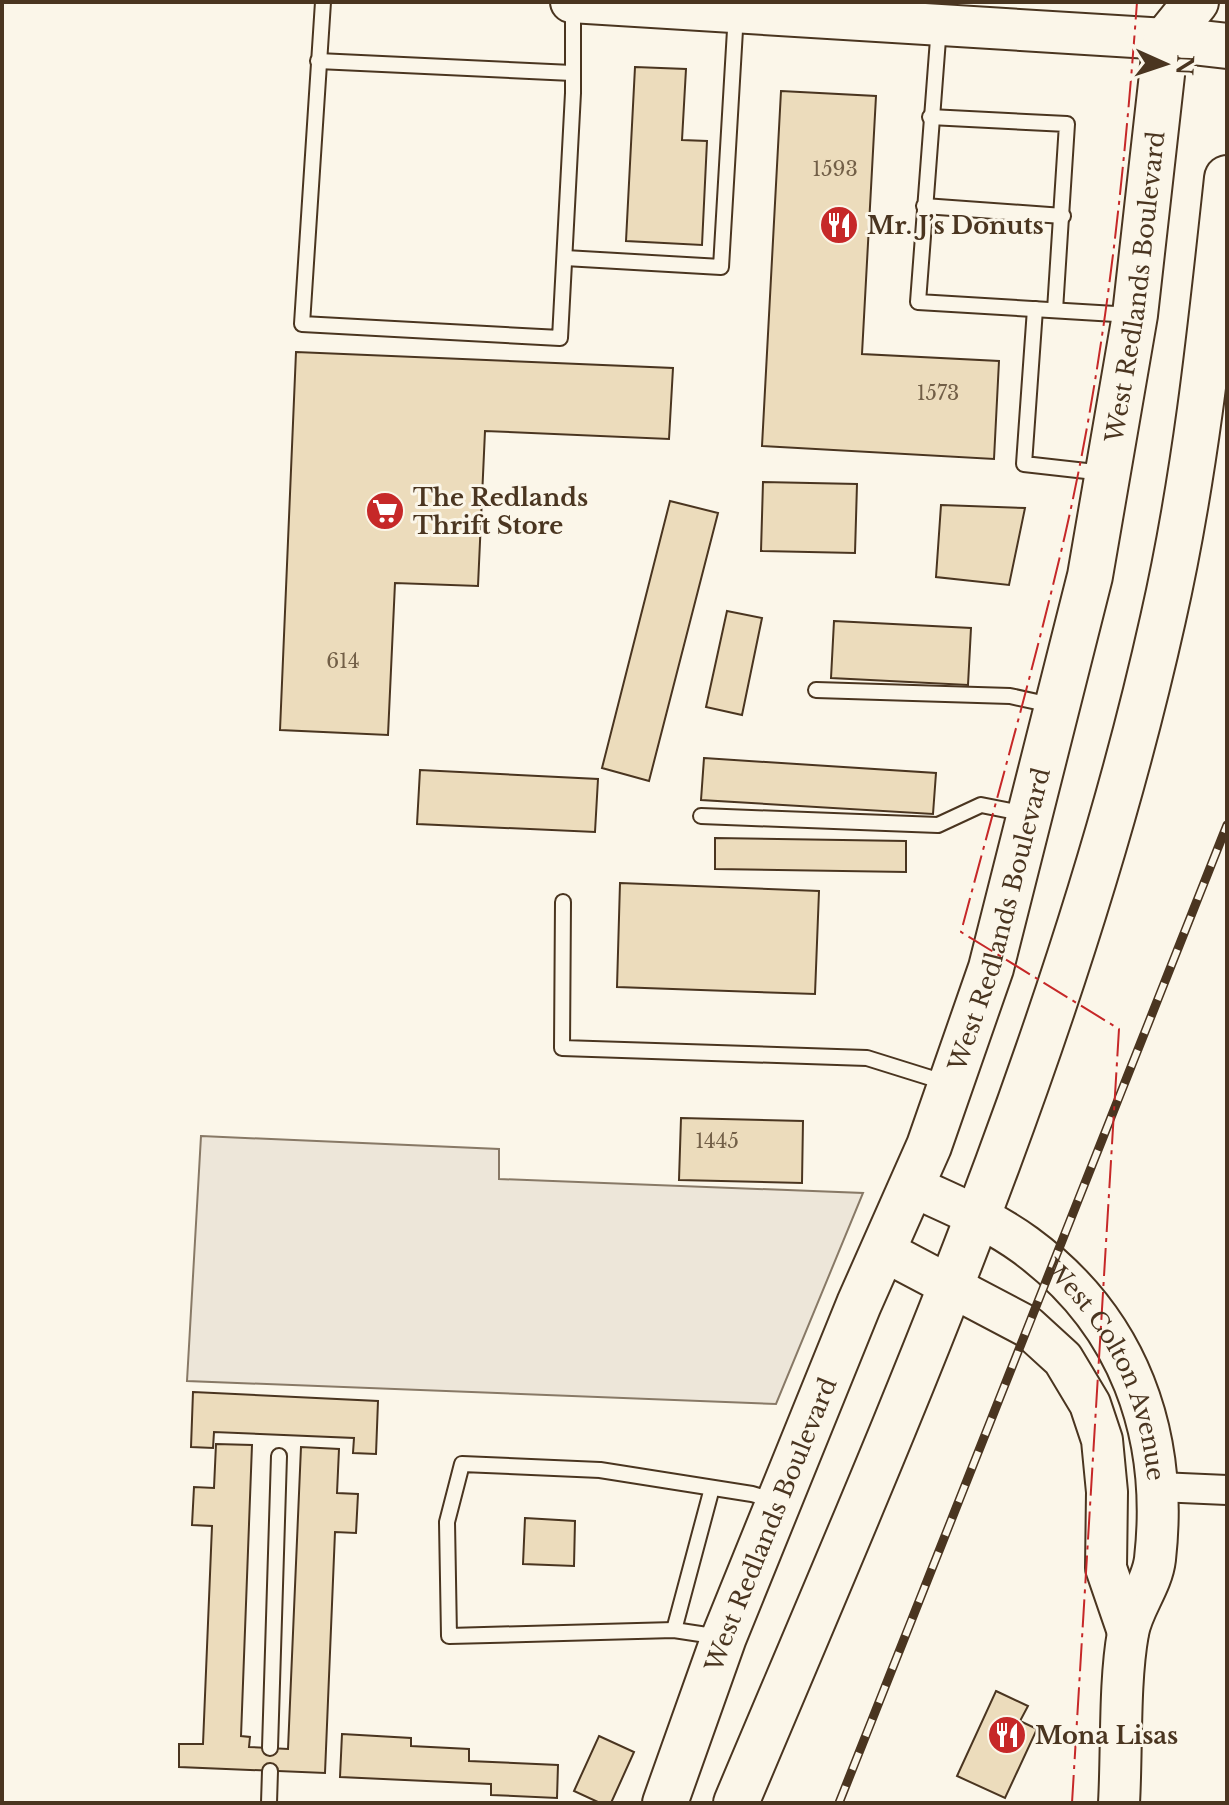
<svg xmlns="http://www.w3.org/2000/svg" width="1229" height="1805" viewBox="0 0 1229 1805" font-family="'Libre Baskerville',serif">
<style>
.green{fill:#ede6d9;stroke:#887966;stroke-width:2}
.building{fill:#ecdcbc;stroke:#4a3520;stroke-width:2}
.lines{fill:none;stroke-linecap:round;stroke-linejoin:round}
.service-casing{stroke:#4a3520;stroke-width:18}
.minor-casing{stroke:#4a3520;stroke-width:32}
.secondary-casing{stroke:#4a3520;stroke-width:44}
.primary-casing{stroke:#4a3520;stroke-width:48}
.service{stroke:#fbf6e9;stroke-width:14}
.minor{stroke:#fbf6e9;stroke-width:28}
.secondary{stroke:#fbf6e9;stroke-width:40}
.primary{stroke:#fbf6e9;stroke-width:44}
.rail-casing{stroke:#4a3520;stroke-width:9}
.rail{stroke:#fbf6e9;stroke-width:6;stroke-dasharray:18;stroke-linecap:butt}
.power{stroke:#c62828;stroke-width:2;stroke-dasharray:28 6 4 6;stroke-linecap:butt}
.labels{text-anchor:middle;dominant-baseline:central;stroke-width:6;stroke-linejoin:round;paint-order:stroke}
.number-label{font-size:20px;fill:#725f47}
.poi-label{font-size:24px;font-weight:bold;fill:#4a3520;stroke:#fbf6e9;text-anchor:start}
.street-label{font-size:24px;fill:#4a3520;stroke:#fbf6e9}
</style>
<rect width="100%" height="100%" fill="#fbf6e9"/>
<!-- green -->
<polygon class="green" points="201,1136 499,1149 499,1179 863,1193 776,1404 187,1381"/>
<!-- building -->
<g class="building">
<polygon points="635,67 686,69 682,140 707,141 702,245 626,241"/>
<polygon points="781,91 876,96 862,354 999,361 994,459 762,446"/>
<polygon points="296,352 673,368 669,439 485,431 478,586 395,583 388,735 280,730"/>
<polygon points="763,482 857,484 855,553 761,551"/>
<polygon points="670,501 718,513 649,781 602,768"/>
<polygon points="941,505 1025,508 1009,585 936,577"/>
<polygon points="727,611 762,618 742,715 706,707"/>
<polygon points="834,621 971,628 968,685 831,678"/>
<polygon points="704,758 936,773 933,814 701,800"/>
<polygon points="420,770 598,779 595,832 417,824"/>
<polygon points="715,838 906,841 906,872 715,869"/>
<polygon points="620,883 819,891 815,994 617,987"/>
<polygon points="681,1118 803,1121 802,1183 679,1180"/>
<polygon points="193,1392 378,1401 376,1454 353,1453 354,1438 214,1432 213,1448 191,1447"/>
<polygon points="216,1444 252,1445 241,1736 250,1737 249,1747 288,1749 301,1447 339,1449 337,1493 358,1494 356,1533 335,1532 325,1773 179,1767 179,1744 203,1744 212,1526 192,1525 194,1487 214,1488"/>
<polygon points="525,1518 575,1521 574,1566 523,1564"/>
<polygon points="996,1691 1028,1706 1020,1721 1037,1729 1005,1798 957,1776"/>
<polygon points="342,1734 411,1738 411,1746 469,1749 469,1761 558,1765 557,1798 491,1795 491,1784 340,1777"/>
<polygon points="599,1736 634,1752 611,1803 600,1803 574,1791"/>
</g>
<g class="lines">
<!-- service casing -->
<g class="service-casing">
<g id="service">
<polyline points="323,2 302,324 560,338 573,93 573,3"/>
<polyline points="939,26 918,302 1132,315"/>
<polyline points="318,61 572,73"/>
<polyline points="930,117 1067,124 1055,310"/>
<polyline points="924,206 1063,216"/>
<polyline points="565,258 721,267 736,13"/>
<polyline points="1035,309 1024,464 1104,473"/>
<polyline points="816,690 1010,696 1051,705"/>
<polyline points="701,816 938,825 981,805 1026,814"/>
<polyline points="563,902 562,1048 867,1058 947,1083"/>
<polyline points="674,1630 712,1488"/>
<polyline points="720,1637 674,1630 449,1636 447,1522 462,1464 600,1470 752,1494 773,1500"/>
<polyline points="270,1748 279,1456"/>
<polyline points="269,1803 270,1771"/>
</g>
</g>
<!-- minor casing -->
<g class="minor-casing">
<polyline id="minor" points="1159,1487 1227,1490"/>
</g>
<!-- secondary casing -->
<g class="secondary-casing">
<g id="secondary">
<polyline points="571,2 1166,39"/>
<path id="s1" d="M912 1186C950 1204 991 1220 1025 1245 1129 1321 1169 1434 1155 1559 1152 1585 1132 1608 1128 1633 1119 1683 1122 1751 1119 1803"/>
<polyline points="884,1251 1028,1327 1063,1359 1090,1404 1102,1440 1107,1492 1106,1568 1128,1632"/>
</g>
</g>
<!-- primary casing -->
<g class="primary-casing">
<g id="primary">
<polyline points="1166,39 1227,46"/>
<path id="s2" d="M665 1803 724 1637 859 1304 929 1146 991 968 1090 576 1135 315 1166 39 1196 2"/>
<path d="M736 1803C899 1416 1071 1031 1163 619 1196 474 1211 326 1227 178"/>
</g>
</g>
<!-- service -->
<use href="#service" class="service"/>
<!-- minor -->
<use href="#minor" class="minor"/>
<!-- secondary -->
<use href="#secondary" class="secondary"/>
<!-- primary -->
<use href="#primary" class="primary"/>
<!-- rail casing -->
<g class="rail-casing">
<polyline id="rail" points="839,1803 1227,825"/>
</g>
<!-- rail -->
<use href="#rail" class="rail"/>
<!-- power -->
<path class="power" d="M1072 1803 1119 1029 961 932C996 800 1034 668 1065 535 1105 360 1124 180 1137 2"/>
</g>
<!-- icons -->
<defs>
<g id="restaurant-disc" transform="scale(2)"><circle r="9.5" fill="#c62828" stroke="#fbf6e9"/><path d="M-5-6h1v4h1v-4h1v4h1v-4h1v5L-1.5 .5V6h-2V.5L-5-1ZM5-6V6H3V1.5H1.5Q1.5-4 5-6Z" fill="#fff"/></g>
<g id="supermarket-disc" transform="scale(2)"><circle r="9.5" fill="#c62828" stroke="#fbf6e9"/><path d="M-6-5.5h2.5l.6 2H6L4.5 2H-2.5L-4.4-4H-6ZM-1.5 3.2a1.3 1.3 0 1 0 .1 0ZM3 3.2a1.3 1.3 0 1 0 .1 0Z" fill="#fff"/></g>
</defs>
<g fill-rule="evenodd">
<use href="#restaurant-disc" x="839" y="225"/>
<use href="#supermarket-disc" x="385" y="511"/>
<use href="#restaurant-disc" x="1007" y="1735"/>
</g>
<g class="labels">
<!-- number labels -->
<g class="number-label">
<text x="835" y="169">1593</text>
<text x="938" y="393">1573</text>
<text x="343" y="661">614</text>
<text x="717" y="1141">1445</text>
</g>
<!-- poi labels -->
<g class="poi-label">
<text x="867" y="225">Mr. J’s Donuts</text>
<text x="413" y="497">The Redlands<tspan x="413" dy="28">Thrift Store</tspan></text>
<text x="1035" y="1735">Mona Lisas</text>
</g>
<!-- street labels -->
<g class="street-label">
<text stroke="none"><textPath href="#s2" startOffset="1594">West Redlands Boulevard</textPath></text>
<text stroke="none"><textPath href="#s2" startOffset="946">West Redlands Boulevard</textPath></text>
<text stroke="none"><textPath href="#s1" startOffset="282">West Colton Avenue</textPath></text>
<text stroke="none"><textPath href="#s2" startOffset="298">West Redlands Boulevard</textPath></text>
</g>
</g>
<!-- border -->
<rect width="1229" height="1805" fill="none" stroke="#4a3520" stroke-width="8"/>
<!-- north arrow -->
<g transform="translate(1165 64) rotate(93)" stroke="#fbf6e9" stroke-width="6" paint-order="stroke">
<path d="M0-6L14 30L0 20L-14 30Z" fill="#4a3520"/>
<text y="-12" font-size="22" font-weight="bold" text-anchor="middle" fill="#4a3520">N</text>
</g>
</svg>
